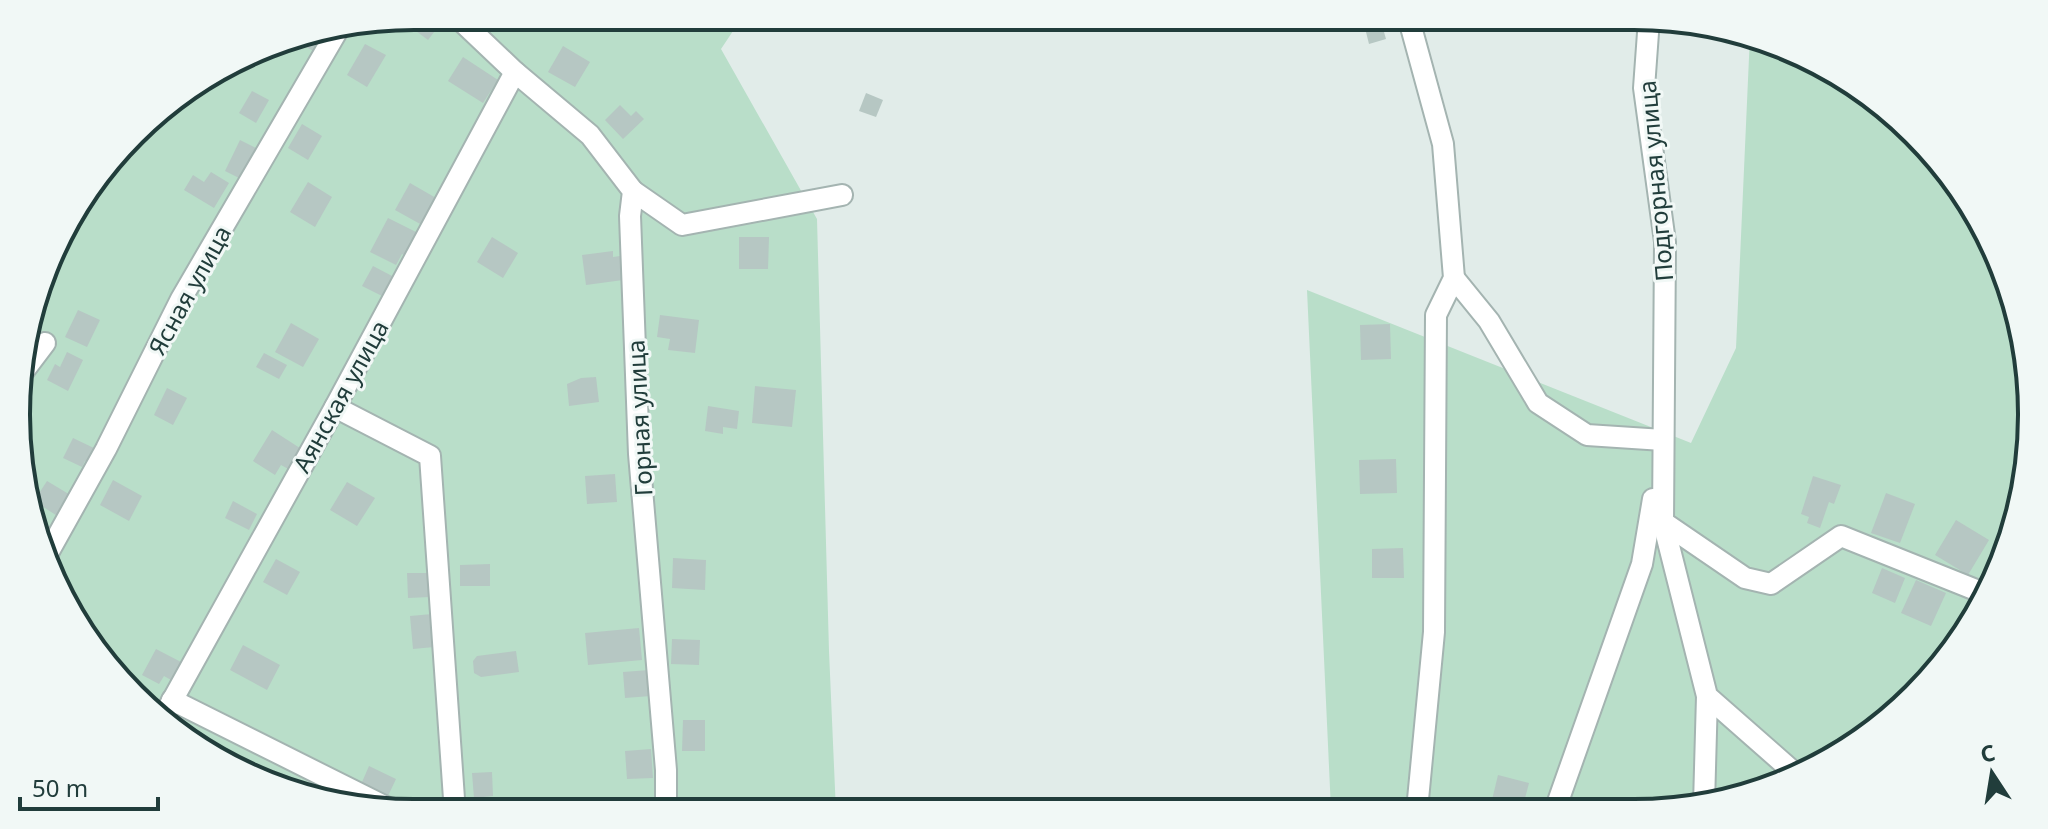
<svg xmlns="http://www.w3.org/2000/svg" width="2048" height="829" viewBox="0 0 2048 829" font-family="'Noto Sans',sans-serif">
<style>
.green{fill:#b9dec9}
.building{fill:#b6c7c3}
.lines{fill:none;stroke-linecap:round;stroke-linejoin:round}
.minor-casing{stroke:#a4b4b1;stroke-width:24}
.minor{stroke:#fff;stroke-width:20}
.labels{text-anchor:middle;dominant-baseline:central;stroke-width:6;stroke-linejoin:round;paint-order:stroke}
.street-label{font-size:24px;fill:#213d3b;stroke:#f1f8f6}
.rim{fill:none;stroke:#213d3b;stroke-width:4}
</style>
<rect width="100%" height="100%" fill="#e1ece9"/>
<!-- green -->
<g class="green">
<polygon points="415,16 743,16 721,49 817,219 829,651 836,812 414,813 287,792 172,730 70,614 24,493 19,362 69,216 152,115 286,37"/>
<polygon points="1750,35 1761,37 1896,115 1991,238 2031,388 2011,542 1965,636 1896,714 1809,772 1686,810 1331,810 1307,290 1691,443 1736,348"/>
</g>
<!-- building -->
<g class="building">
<polygon points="422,16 439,16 444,19 428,40 412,28"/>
<polygon points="638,16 667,16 662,30 636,21"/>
<polygon points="1362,16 1390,16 1393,29 1384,32 1386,39 1369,44"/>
<polygon points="329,30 317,53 288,37"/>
<polygon points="365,44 386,55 367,87 347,75"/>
<polygon points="563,46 590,62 575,87 548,72"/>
<polygon points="463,57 498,80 483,103 448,81"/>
<polygon points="252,91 269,100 256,123 239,113"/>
<polygon points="866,93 883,100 876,117 859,111"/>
<polygon points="620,105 631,116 636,111 644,119 623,139 605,120"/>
<polygon points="302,124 322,136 308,160 288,148"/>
<polygon points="240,140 260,150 245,181 225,171"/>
<polygon points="211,172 229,183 214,208 184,190 193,175 204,182"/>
<polygon points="308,182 332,197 315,227 290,212"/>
<polygon points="96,183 101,186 90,207 80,202"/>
<polygon points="410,183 436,198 422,225 395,210"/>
<polygon points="388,218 420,234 408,257 402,254 396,265 370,252"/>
<polygon points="65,227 74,232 62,256 56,254"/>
<polygon points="492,237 518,253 503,278 477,262"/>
<polygon points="739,237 769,237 768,269 739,269"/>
<polygon points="613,251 613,257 620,256 623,280 586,285 582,255"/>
<polygon points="373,266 394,277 384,297 362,286"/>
<polygon points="78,310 100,320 87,347 65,337"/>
<polygon points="660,315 699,320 695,353 668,350 670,339 657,337"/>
<polygon points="291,323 319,339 303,367 275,352"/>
<polygon points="1390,324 1391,359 1361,360 1360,325"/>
<polygon points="67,352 83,360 68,391 47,380 55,364 60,367"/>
<polygon points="264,353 287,365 279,379 256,367"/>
<polygon points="596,377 599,402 569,406 567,384 581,378"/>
<polygon points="755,386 796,390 792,427 752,423"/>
<polygon points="167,388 187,398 173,425 154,415"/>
<polygon points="708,406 739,411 737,429 723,427 723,434 705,431"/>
<polygon points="272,430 303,450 290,470 281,465 275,475 253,461"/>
<polygon points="73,438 98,450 91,464 85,461 82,467 63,458"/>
<polygon points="1396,459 1397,493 1360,494 1359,460"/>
<polygon points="615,474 617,502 587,504 585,476"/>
<polygon points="1813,476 1841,485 1834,504 1829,502 1820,528 1807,523 1809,517 1801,514"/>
<polygon points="113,480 142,496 129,521 100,505"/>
<polygon points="47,481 72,496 59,517 34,501"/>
<polygon points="347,482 375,498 357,526 330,510"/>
<polygon points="1886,493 1915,504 1900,543 1871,533"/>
<polygon points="233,501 257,514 249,530 225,518"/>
<polygon points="1956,520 1989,540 1968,575 1935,555"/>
<polygon points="1403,548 1404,578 1372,578 1372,549"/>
<polygon points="673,558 706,560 705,590 672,588"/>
<polygon points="276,559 300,572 287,595 263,582"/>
<polygon points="490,564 490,586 460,586 460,565"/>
<polygon points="1882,568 1905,578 1895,603 1872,593"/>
<polygon points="407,573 430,573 430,597 408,598"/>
<polygon points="1916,580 1946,593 1931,626 1901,613"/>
<polygon points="432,614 434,647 413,649 410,616"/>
<polygon points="639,628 642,660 588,665 585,633"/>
<polygon points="672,639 700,640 699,665 671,664"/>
<polygon points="243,645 280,665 267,690 230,670"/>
<polygon points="156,649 181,662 171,680 164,676 159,684 142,675"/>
<polygon points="516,651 519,672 481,677 474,673 473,661 477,656"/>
<polygon points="649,670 651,696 625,698 623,672"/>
<polygon points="683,720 705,720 705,751 682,751"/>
<polygon points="651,749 653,778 627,779 625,751"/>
<polygon points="369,766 396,779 388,796 371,788 369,793 359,789"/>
<polygon points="492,772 493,796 474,798 472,773"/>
<polygon points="1498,775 1529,783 1522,810 1491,804"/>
<polygon points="507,802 508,813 475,813 474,805"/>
</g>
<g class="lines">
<!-- minor casing -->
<g class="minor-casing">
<g id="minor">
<polyline points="456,16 515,72 590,135 633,191 630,216 639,454 666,770 666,812"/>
<polyline points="1408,16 1443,144 1454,278 1436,315 1434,632 1417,810"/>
<polyline points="1649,19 1644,88 1665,242 1663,522 1745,578 1771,584 1841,536 1986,594"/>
<polyline points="633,191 682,225 842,195"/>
<polyline points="1454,278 1489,321 1538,403 1587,435 1663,440"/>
<polyline points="20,376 45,343"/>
<polyline points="335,407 430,456 455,813"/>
<polyline points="1663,522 1707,696 1798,776"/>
<polyline points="47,555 106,449 181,299 339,28"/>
<polyline points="172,700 390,809"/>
<polyline points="162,719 335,407 515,72"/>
<polyline points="1704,804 1707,696"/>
<polyline points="1555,810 1642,564 1653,499"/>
</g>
</g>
<!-- minor -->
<use href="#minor" class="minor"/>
</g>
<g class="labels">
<!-- street labels -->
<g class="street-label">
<text transform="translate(1655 181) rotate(-95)">Подгорная улица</text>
<text transform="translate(189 290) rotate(-61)">Ясная улица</text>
<text transform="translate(340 396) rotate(-61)">Аянская улица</text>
<text transform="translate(639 418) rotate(-93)">Горная улица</text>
</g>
</g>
<!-- crop -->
<path d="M0 0H2048V829H0ZM414 30H1634A384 384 0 0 1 2018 414V415A384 384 0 0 1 1634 799H414A384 384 0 0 1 30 415V414A384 384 0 0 1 414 30Z" fill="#f1f8f6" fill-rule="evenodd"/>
<path class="rim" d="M414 30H1634A384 384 0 0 1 2018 414V415A384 384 0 0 1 1634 799H414A384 384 0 0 1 30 415V414A384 384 0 0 1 414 30Z"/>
<!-- north arrow -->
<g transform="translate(1992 773) rotate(348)" stroke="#f1f8f6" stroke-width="6" paint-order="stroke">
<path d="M0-6L14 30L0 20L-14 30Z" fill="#213d3b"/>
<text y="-12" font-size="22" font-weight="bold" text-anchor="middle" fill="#213d3b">С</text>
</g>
<!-- scale -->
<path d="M20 797v12h138v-12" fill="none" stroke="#213d3b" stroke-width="4"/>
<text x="32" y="797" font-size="24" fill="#213d3b" stroke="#f1f8f6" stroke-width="6" paint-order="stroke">50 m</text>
</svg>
